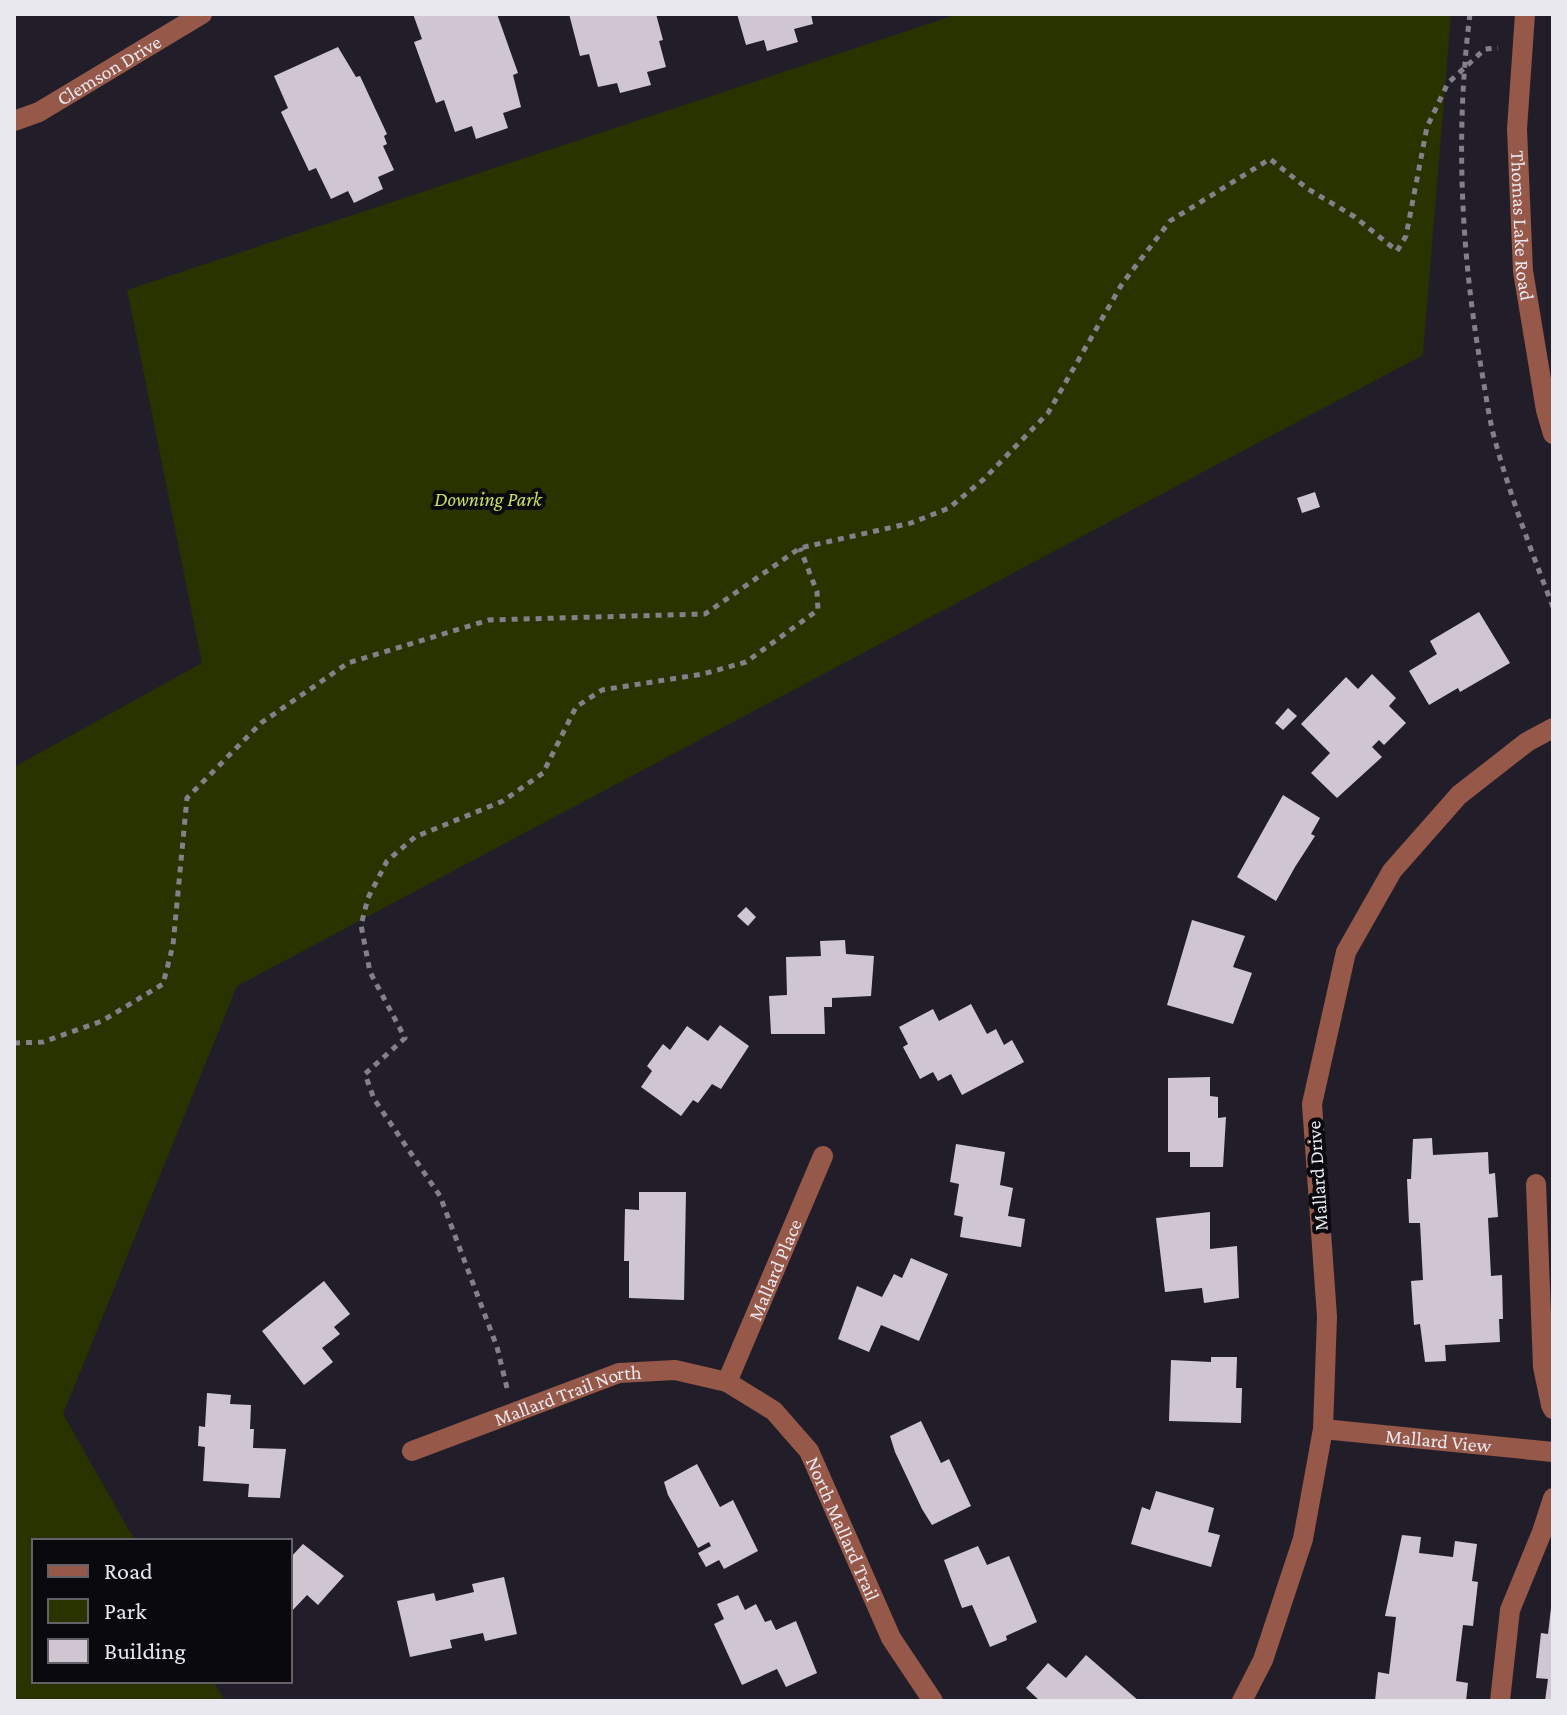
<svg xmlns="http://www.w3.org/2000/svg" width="1567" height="1715" viewBox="0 0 1567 1715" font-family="'Crimson Pro',serif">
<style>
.green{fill:#293300}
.building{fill:#cfc6d2}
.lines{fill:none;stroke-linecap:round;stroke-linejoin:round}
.path{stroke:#838089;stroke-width:5;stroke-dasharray:6 6;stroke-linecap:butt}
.minor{stroke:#955849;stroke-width:20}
.labels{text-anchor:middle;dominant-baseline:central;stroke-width:8;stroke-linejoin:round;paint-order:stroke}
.street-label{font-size:20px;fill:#eae8ef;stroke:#0a090e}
.park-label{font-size:20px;font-style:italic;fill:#c3e263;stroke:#0a090e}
</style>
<rect width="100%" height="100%" fill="#221e29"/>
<!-- green -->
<polygon class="green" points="958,14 1451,14 1423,355 237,986 63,1414 135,1541 34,1541 34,1681 213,1681 225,1701 14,1701 14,767 202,663 127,290"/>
<!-- building -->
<g class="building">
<polygon points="413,14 497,14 518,73 513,75 521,107 503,113 508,128 476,139 472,126 455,132 444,100 436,103 414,42 422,39"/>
<polygon points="569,14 656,14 663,40 659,41 666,67 647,72 651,85 620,93 617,83 598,87 589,54 580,56"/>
<polygon points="737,14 811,14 813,24 794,29 798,42 767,51 764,40 746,45"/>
<polygon points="338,47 356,77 360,76 387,134 384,136 387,144 383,146 394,170 378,177 383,189 354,203 348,191 331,199 316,168 309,171 281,112 288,108 274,76"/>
<polygon points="1315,492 1320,507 1302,513 1297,498"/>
<polygon points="1479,612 1510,663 1460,692 1458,688 1429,705 1409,671 1437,654 1430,641"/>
<polygon points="1372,674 1396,698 1389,706 1406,723 1384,745 1379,740 1372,747 1382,757 1337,798 1311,773 1330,753 1301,724 1346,677 1358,689"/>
<polygon points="1288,708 1297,716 1283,730 1275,723"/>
<polygon points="1283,795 1320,818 1311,834 1315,836 1295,867 1276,901 1237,877"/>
<polygon points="746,907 756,917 748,926 737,916"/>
<polygon points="1192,920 1245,936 1233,967 1252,973 1233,1024 1167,1005"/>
<polygon points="845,940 846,954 874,956 871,996 832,998 832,1007 824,1007 825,1034 771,1034 769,996 787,995 786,957 821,956 820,941"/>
<polygon points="971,1004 987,1034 996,1029 1004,1045 1012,1040 1024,1062 962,1095 951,1074 938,1081 933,1072 920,1079 903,1047 908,1044 899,1027 933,1009 939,1021"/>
<polygon points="720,1025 749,1046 721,1089 712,1084 698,1103 693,1100 681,1116 641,1087 652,1071 647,1066 663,1044 670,1050 687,1026 708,1041"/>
<polygon points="1210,1077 1210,1096 1218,1097 1218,1118 1226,1117 1223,1167 1190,1167 1190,1152 1168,1152 1168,1078"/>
<polygon points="1432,1138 1433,1155 1488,1152 1489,1174 1495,1173 1498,1217 1488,1218 1491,1276 1502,1275 1503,1319 1499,1319 1500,1342 1445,1345 1446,1361 1425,1362 1420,1324 1414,1325 1411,1281 1423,1280 1420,1223 1409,1223 1407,1179 1411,1179 1413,1139"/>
<polygon points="956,1144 1005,1152 1000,1185 1013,1188 1008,1216 1025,1219 1021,1247 960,1237 963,1217 954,1215 959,1184 950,1182"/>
<polygon points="639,1192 686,1192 684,1300 629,1298 629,1261 624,1261 625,1209 639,1210"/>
<polygon points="1210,1212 1210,1249 1237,1246 1239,1298 1204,1303 1202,1288 1165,1292 1156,1218"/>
<polygon points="911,1258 948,1274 919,1341 881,1325 869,1352 838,1339 857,1286 882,1297 894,1274 902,1278"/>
<polygon points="324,1281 350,1314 334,1327 340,1334 322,1348 333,1362 304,1385 262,1331"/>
<polygon points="1211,1357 1237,1357 1236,1388 1242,1388 1241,1423 1169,1421 1171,1360 1211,1362"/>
<polygon points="207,1393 231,1395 230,1404 251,1405 250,1429 254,1429 253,1448 286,1449 280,1498 248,1497 249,1484 203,1481 205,1447 198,1446 199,1426 205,1427"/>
<polygon points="921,1421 941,1463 949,1459 971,1506 932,1525 922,1509 895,1452 890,1436"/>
<polygon points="697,1464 720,1507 733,1500 758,1551 724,1569 719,1560 706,1567 698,1553 711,1546 709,1542 698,1548 668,1495 664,1482"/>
<polygon points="1156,1491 1214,1508 1208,1532 1220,1535 1211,1567 1131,1544 1142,1507 1150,1510"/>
<polygon points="1402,1535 1421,1537 1419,1553 1453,1557 1455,1541 1477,1544 1472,1581 1478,1582 1473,1626 1463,1625 1456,1681 1468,1683 1466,1701 1375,1701 1378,1672 1389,1674 1396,1617 1385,1616"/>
<polygon points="303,1544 344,1576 318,1605 307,1595 290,1613 290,1558"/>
<polygon points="978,1546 987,1565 1009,1556 1037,1622 1006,1636 1007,1640 990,1647 972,1605 962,1608 944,1560"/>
<polygon points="504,1577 517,1634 485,1641 483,1633 450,1640 452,1648 410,1657 397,1601 434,1593 436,1601 474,1592 472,1584"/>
<polygon points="738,1595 745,1610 756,1604 765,1622 771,1620 776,1630 796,1621 817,1673 786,1687 777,1669 742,1685 714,1624 724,1619 717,1604"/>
<polygon points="1551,1608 1553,1608 1553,1701 1545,1701 1548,1679 1536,1678 1541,1633 1548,1634"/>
<polygon points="1086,1655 1139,1701 1040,1701 1026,1688 1048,1663 1066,1678"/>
</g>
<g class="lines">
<!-- path -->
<g class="path">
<path d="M1470 14C1455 131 1461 252 1481 367 1485 389 1488 412 1493 433 1509 493 1531 550 1553 607"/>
<polyline points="14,1043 43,1042 102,1021 163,984 173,945 187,798 261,723 348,663 489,620 705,614 800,548 911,523 949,508 984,479 1048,413 1122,284 1170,221 1270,159 1308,189 1355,217 1397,251 1406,236 1427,127 1448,83 1485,49 1498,48"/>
<polyline points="507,1388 497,1347 440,1196 374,1099 365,1074 405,1038 370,972 361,925 368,898 387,861 415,837 503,801 543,773 576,707 602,690 703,674 746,662 818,610 817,592 800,548"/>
</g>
<!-- minor -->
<g class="minor">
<path id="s1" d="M1525 14 1517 129 1523 271 1546 410 1553 434"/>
<path id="s2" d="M14 121 39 112 202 14"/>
<polyline points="1536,1184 1543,1367 1551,1405 1553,1409"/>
<path id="s3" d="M727 1382 823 1156"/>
<path id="s4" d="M1323 1429 1553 1452"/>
<path id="s5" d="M412 1451 619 1373 675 1370 727 1382 774 1411 809 1451 891 1638 933 1701"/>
<polyline points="1242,1701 1263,1660 1303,1539 1323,1429 1327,1317 1312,1104 1346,952 1392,871 1459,795 1527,742 1553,728"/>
<polyline points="1500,1701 1510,1610 1542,1532 1553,1498"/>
</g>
</g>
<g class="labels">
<!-- street labels -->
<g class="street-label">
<text stroke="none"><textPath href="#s2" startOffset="108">Clemson Drive</textPath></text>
<text stroke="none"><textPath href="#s1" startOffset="212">Thomas Lake Road</textPath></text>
<text transform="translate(1317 1176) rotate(-94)">Mallard Drive</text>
<text stroke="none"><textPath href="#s3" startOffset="122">Mallard Place</textPath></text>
<text stroke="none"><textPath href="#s5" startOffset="166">Mallard Trail North</textPath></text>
<text stroke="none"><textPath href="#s4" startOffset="116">Mallard View</textPath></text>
<text stroke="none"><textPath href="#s5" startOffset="524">North Mallard Trail</textPath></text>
</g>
<!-- park labels -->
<g class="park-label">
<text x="488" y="499">Downing Park</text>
</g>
</g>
<!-- border -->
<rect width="1567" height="1715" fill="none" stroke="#eae8ef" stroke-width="32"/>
<!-- legend -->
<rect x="32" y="1539" width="260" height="144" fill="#0a090e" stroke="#646268" stroke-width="2"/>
<rect x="48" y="1565" width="40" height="12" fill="#955849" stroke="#646268" stroke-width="2"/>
<text x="104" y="1579" font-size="24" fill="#eae8ef">Road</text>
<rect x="48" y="1599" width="40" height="24" fill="#293300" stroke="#646268" stroke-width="2"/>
<text x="104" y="1619" font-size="24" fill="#eae8ef">Park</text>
<rect x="48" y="1639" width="40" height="24" fill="#cfc6d2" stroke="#646268" stroke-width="2"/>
<text x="104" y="1659" font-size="24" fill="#eae8ef">Building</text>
</svg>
